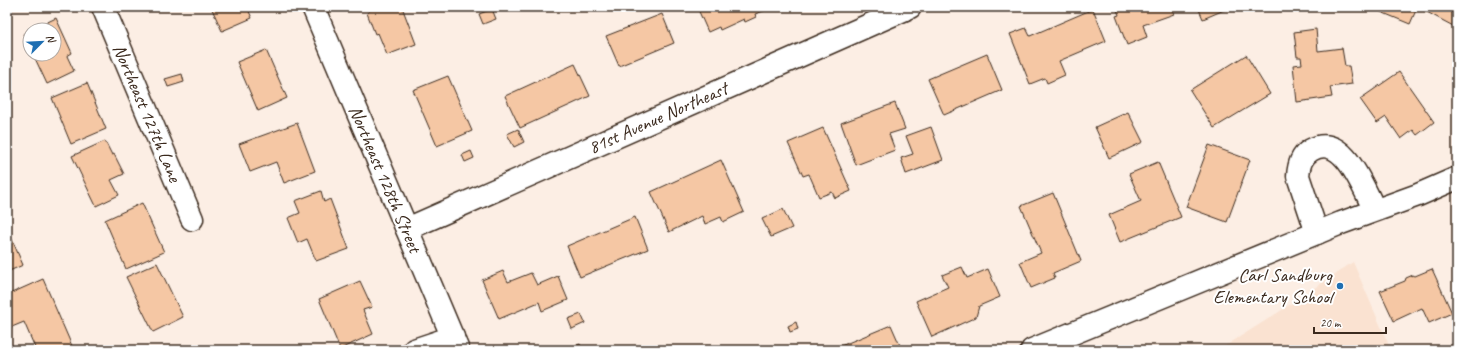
<svg xmlns="http://www.w3.org/2000/svg" width="1464" height="357" viewBox="0 0 1464 357" font-family="Caveat,sans-serif">
<style>
.built{fill:#fae2d1}
.building{fill:#f5c7a4;stroke:#3b2a1e}
.lines{fill:none;stroke-linecap:round;stroke-linejoin:round}
.minor-casing{stroke:#3b2a1e;stroke-width:25}
.minor{stroke:#fff;stroke-width:22}
.poi-dot{fill:#1f6fb2;stroke:#fff;stroke-width:1.5}
.labels{text-anchor:middle;dominant-baseline:central;stroke-width:4;stroke-linejoin:round;paint-order:stroke}
.street-label{font-size:19px;fill:#3b2a1e;stroke:#fff}
.poi-label{font-size:19px;fill:#3b2a1e;stroke:#fff;text-anchor:end}
</style>
<rect width="100%" height="100%" fill="#fceee4"/>
<filter id="ink" filterUnits="userSpaceOnUse"><feTurbulence type="fractalNoise" baseFrequency=".025" numOctaves="2"/><feDisplacementMap in="SourceGraphic" scale="8" xChannelSelector="R" yChannelSelector="G"/><feConvolveMatrix kernelMatrix="1 2 1 2 8 2 1 2 1" color-interpolation-filters="sRGB"/></filter>
<g filter="url(#ink)">
<!-- built -->
<polygon class="built" points="1353,262 1391,350 1219,350 1282,310"/>
<!-- building -->
<g class="building">
<polygon points="211,7 247,7 252,18 222,31"/>
<polygon points="368,7 402,7 416,44 387,55 378,33 375,34 367,13 370,11"/>
<polygon points="697,7 768,7 769,9 755,14 756,17 745,22 744,19 720,30 719,27 708,32"/>
<polygon points="1116,7 1171,7 1174,14 1143,25 1147,37 1127,45 1116,16 1119,15"/>
<polygon points="1198,7 1231,7 1203,19"/>
<polygon points="1369,7 1415,7 1417,8 1410,24"/>
<polygon points="1424,7 1457,7 1457,28 1423,10"/>
<polygon points="492,9 496,19 483,24 479,14"/>
<polygon points="1093,9 1106,41 1059,61 1065,75 1047,83 1045,78 1030,84 1010,34 1026,28 1030,36"/>
<polygon points="662,14 674,43 619,66 606,36"/>
<polygon points="56,18 72,53 67,56 74,71 47,84 33,54 54,54 54,30 31,30"/>
<polygon points="1316,29 1318,51 1342,48 1345,66 1349,66 1352,84 1330,87 1332,97 1297,102 1293,65 1302,64 1301,57 1297,57 1294,32"/>
<polygon points="30,30 30,48 23,34"/>
<polygon points="266,50 287,98 258,111 237,62"/>
<polygon points="987,54 1002,90 944,115 928,79"/>
<polygon points="1246,55 1270,94 1214,128 1190,90"/>
<polygon points="575,64 590,96 520,128 505,96"/>
<polygon points="1399,72 1434,122 1417,135 1413,130 1401,139 1386,117 1377,123 1360,99"/>
<polygon points="182,74 184,82 168,87 165,79"/>
<polygon points="448,76 472,131 437,146 413,90"/>
<polygon points="87,83 106,129 71,144 52,98"/>
<polygon points="895,103 905,129 889,134 895,150 856,165 841,123"/>
<polygon points="1128,112 1143,142 1109,158 1095,127"/>
<polygon points="297,123 315,171 284,183 276,162 250,172 239,144"/>
<polygon points="931,127 943,160 906,174 901,158 913,154 906,136"/>
<polygon points="823,128 851,191 835,198 832,192 819,197 809,174 803,176 788,143"/>
<polygon points="518,129 524,142 514,147 507,134"/>
<polygon points="105,141 112,155 114,154 124,174 111,180 119,195 96,206 72,156"/>
<polygon points="1209,145 1250,160 1227,222 1186,207"/>
<polygon points="471,151 474,158 465,162 462,155"/>
<polygon points="721,160 744,212 723,222 721,217 705,224 702,216 669,232 651,192"/>
<polygon points="1158,162 1181,217 1120,242 1109,215 1141,201 1129,174"/>
<polygon points="321,191 324,202 330,199 349,249 316,261 307,239 298,243 288,218 300,213 295,201"/>
<polygon points="1053,193 1081,261 1053,273 1055,278 1031,288 1020,262 1041,253 1021,206"/>
<polygon points="142,203 164,252 126,269 105,220"/>
<polygon points="783,209 792,228 771,237 762,219"/>
<polygon points="635,217 648,249 580,277 567,246"/>
<polygon points="7,228 23,265 7,272"/>
<polygon points="157,263 183,317 153,332 126,277"/>
<polygon points="962,267 967,278 988,269 1000,297 979,306 976,317 932,337 916,301 948,287 942,275"/>
<polygon points="1432,269 1452,313 1429,323 1422,308 1394,321 1380,291 1405,281 1406,278 1413,275 1415,276"/>
<polygon points="503,271 508,282 531,273 537,285 558,276 568,300 542,311 539,302 499,319 482,280"/>
<polygon points="43,279 72,346 63,350 36,350 24,322 7,329 7,295"/>
<polygon points="360,281 372,307 363,310 373,334 340,349 319,299"/>
<polygon points="581,314 585,323 572,329 568,319"/>
<polygon points="796,322 798,329 790,332 788,326"/>
<polygon points="891,325 902,350 831,350"/>
<polygon points="580,344 582,350 566,350"/>
</g>
<g class="lines">
<!-- minor casing -->
<g class="minor-casing">
<g id="minor">
<polyline points="103,7 192,219"/>
<polyline points="313,7 458,350"/>
<polyline points="407,229 910,7"/>
<path d="M1317 233 1298 176C1299 165 1301 156 1311 150 1344 131 1363 189 1375 210"/>
<polyline points="414,350 453,337"/>
<polyline points="1032,350 1341,223 1418,195 1457,178"/>
</g>
</g>
<!-- minor -->
<use href="#minor" class="minor"/>
</g>
</g>
<!-- markers -->
<circle class="poi-dot" cx="1340" cy="286" r="4"/>
<g class="labels">
<!-- street labels -->
<g class="street-label">
<text transform="translate(147 113) rotate(67)">Northeast 127th Lane</text>
<text transform="translate(658 118) rotate(-24)">81st Avenue Northeast</text>
<text transform="translate(385 179) rotate(67)">Northeast 128th Street</text>
</g>
<!-- poi labels -->
<g class="poi-label">
<text x="1332" y="275">Carl Sandburg<tspan x="1332" dy="22">Elementary School</tspan></text>
</g>
</g>
<!-- margin -->
<rect width="1464" height="357" fill="none" stroke="#fff" stroke-width="24"/>
<rect x="12" y="12" width="1440" height="333" fill="none" stroke="#3b2a1e" stroke-width="1.5" filter="url(#ink)"/>
<!-- north arrow -->
<g transform="translate(42 42) rotate(66)"><circle r="19" fill="#ffffff" stroke="#b1aaa5"/>
<path d="M0-3L7 15L0 10L-7 15Z" fill="#1f6fb2"/>
<text y="-6" font-size="11" font-weight="bold" text-anchor="middle" fill="#3b2a1e">N</text>
</g>
<!-- scale -->
<path d="M1314 327v6h72v-6" fill="none" stroke="#3b2a1e" stroke-width="2"/>
<text x="1320" y="327" font-size="12" fill="#3b2a1e" stroke="#ffffff" stroke-width="3" paint-order="stroke">20 m</text>
</svg>
